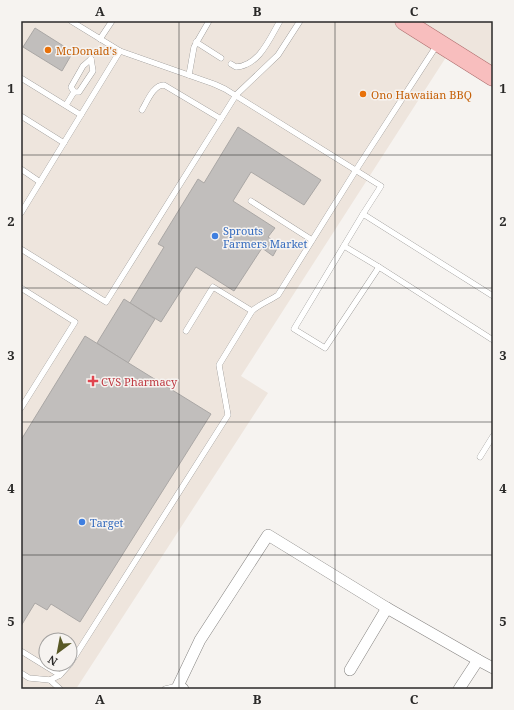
<svg xmlns="http://www.w3.org/2000/svg" width="514" height="710" viewBox="0 0 514 710" font-family="'Noto Serif',serif">
<style>
.built{fill:#eee5dd;fill-rule:evenodd}
.building{fill:#c1bebc;stroke:#aaa7a5}
.lines{fill:none;stroke-linecap:round;stroke-linejoin:round}
.lane-casing{stroke:#858380;stroke-width:6}
.street-casing{stroke:#858380;stroke-width:12}
.primary-casing{stroke:#ad6d6d;stroke-width:19}
.lane{stroke:#fff;stroke-width:5.5}
.street{stroke:#fff;stroke-width:11}
.primary{stroke:#f8bebe;stroke-width:18}
.grid{fill:none;stroke:#2a2928;stroke-width:1;stroke-opacity:0.55}
.food-dot{fill:#e8710a;stroke:#f6f3f0;stroke-width:1.5}
.shop-dot{fill:#3f7fe0;stroke:#f6f3f0;stroke-width:1.5}
.health-dot{fill:#e0444e;stroke:#f6f3f0;stroke-width:1.5}
.labels{text-anchor:middle;dominant-baseline:central;stroke-width:3;stroke-linejoin:round;paint-order:stroke}
.food-label{font-size:11px;fill:#c56008;stroke:#f6f3f0;text-anchor:start}
.shop-label{font-size:11px;fill:#366cbe;stroke:#f6f3f0;text-anchor:start}
.health-label{font-size:11px;fill:#be3a42;stroke:#f6f3f0;text-anchor:start}
.neatline{fill:none;stroke:#2a2928;stroke-width:1.5}
.grid-label{font-size:13px;text-anchor:middle;font-weight:bold;fill:#2a2928}
</style>
<rect width="100%" height="100%" fill="#f6f3f0"/>
<!-- built -->
<path class="built" d="M21 21H493V77L450 51 241 376 268 393 76 689H25L21 686ZM46 640H70V664H46Z"/>
<!-- building -->
<g class="building">
<polygon points="35,28 73,52 62,71 23,47"/>
<polygon points="238,127 321,180 304,205 251,172 233,201 275,228 268,237 279,245 273,256 262,248 234,291 196,267 161,322 130,303 164,247 158,244 198,179 204,183"/>
<polygon points="124,299 155,319 128,363 97,343"/>
<polygon points="85,336 211,414 80,622 51,604 47,610 35,603 21,626 21,440"/>
</g>
<g class="lines">
<!-- lane casing -->
<g class="lane-casing">
<g id="lane">
<polyline points="71,21 120,51 214,84 225,89 381,186 363,214"/>
<polyline points="100,39 112,21"/>
<polyline points="196,42 221,58"/>
<path d="M231 64 236 67C259 66 270 38 280 21"/>
<polyline points="189,75 194,47 209,21"/>
<polyline points="21,78 81,115"/>
<polyline points="74,92 79,92 93,71 91,59"/>
<polyline points="74,92 71,87 83,66 91,59"/>
<polyline points="66,105 74,92"/>
<path d="M142 110C147 102 153 85 164 85L221 119"/>
<polyline points="21,116 64,143"/>
<polyline points="21,169 40,182"/>
<polyline points="251,201 312,240"/>
<polyline points="21,213 120,51"/>
<polyline points="344,246 379,267"/>
<polyline points="21,249 106,302 236,95 278,55 300,21"/>
<polyline points="21,288 75,322 21,408"/>
<polyline points="493,296 363,214 294,329 325,348 379,267 493,340"/>
<polyline points="186,331 213,287 252,311"/>
<polyline points="480,457 493,436"/>
<polyline points="21,651 60,675"/>
<path d="M70 664 228 415 219 365 252 311C260 304 269 301 278 295L356 170 437 45"/>
<polyline points="21,673 29,678 50,680 60,675 70,664"/>
<polyline points="50,680 60,689"/>
<polyline points="165,689 178,686"/>
</g>
</g>
<!-- street casing -->
<g class="street-casing">
<g id="street">
<polyline points="350,670 387,608"/>
<polyline points="183,689 178,686 200,640 268,535 387,608 478,660"/>
<polyline points="459,689 478,660 493,668"/>
</g>
</g>
<!-- primary casing -->
<g class="primary-casing">
<polyline id="primary" points="404,21 493,77"/>
</g>
<!-- lane -->
<use href="#lane" class="lane"/>
<!-- street -->
<use href="#street" class="street"/>
<!-- primary -->
<use href="#primary" class="primary"/>
</g>
<!-- grid -->
<path class="grid" d="M179 21V689M335 21V689M21 155H493M21 288H493M21 422H493M21 555H493"/>
<!-- markers -->
<g class="food-dot">
<circle cx="48" cy="50" r="4"/>
<circle cx="363" cy="94" r="4"/>
</g>
<g class="shop-dot">
<circle cx="215" cy="236" r="4"/>
<circle cx="82" cy="522" r="4"/>
</g>
<path class="health-dot" d="M91 375h4v4h4v4h-4v4h-4v-4h-4v-4h4z"/>
<g class="labels">
<!-- food labels -->
<g class="food-label">
<text x="56" y="50">McDonald's</text>
<text x="371" y="94">Ono Hawaiian BBQ</text>
</g>
<!-- shop labels -->
<g class="shop-label">
<text x="223" y="230">Sprouts<tspan x="223" dy="13">Farmers Market</tspan></text>
<text x="90" y="522">Target</text>
</g>
<!-- health labels -->
<g class="health-label">
<text x="101" y="381">CVS Pharmacy</text>
</g>
</g>
<!-- border -->
<rect width="514" height="710" fill="none" stroke="#f6f3f0" stroke-width="44"/>
<!-- north arrow -->
<g transform="translate(58 652) rotate(212)"><circle r="19" fill="#f6f3f0" stroke="#a4a2a0"/>
<path d="M0-3L7 15L0 10L-7 15Z" fill="#595926"/>
<text y="-6" font-size="11" font-weight="bold" text-anchor="middle" fill="#2a2928">N</text>
</g>
<rect x="22" y="22" width="470" height="666" class="neatline"/>
<g class="grid-label">
<text x="100" y="16">A</text>
<text x="257" y="16">B</text>
<text x="414" y="16">C</text>
<text x="11" y="93">1</text>
<text x="503" y="93">1</text>
<text x="11" y="226">2</text>
<text x="503" y="226">2</text>
<text x="11" y="360">3</text>
<text x="503" y="360">3</text>
<text x="11" y="493">4</text>
<text x="503" y="493">4</text>
<text x="11" y="626">5</text>
<text x="503" y="626">5</text>
<text x="100" y="704">A</text>
<text x="257" y="704">B</text>
<text x="414" y="704">C</text>
</g>
</svg>
